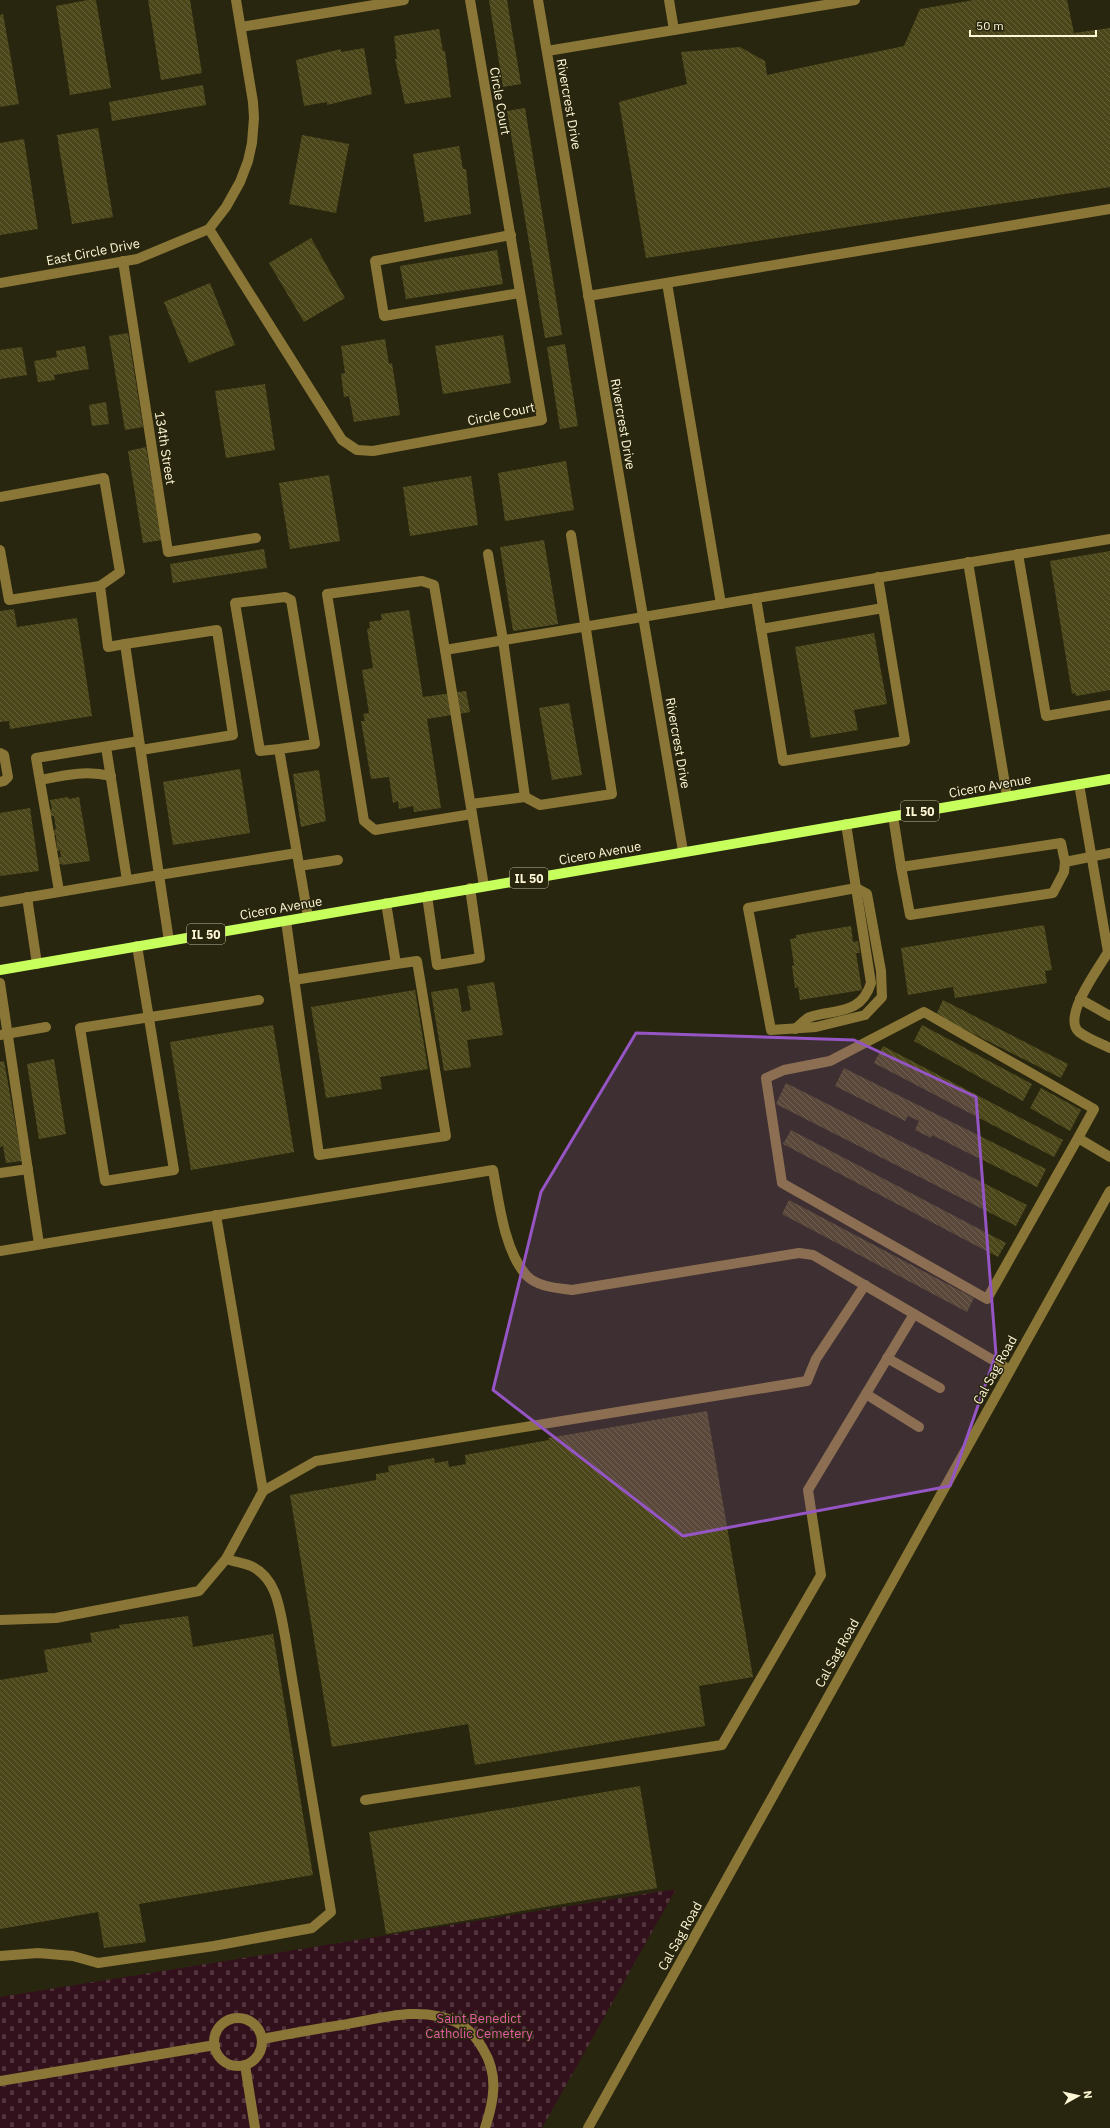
<svg xmlns="http://www.w3.org/2000/svg" width="1110" height="2128" viewBox="0 0 1110 2128" font-family="'IBM Plex Sans',sans-serif">
<style>
.cemetery{fill:url(#cemetery-stones)}
.building{fill:url(#building-back-hatch)}
.lines{fill:none;stroke-linecap:round;stroke-linejoin:round}
.minor{stroke:#8a7637;stroke-width:10}
.major{stroke:#c7ff5d;stroke-width:10}
.marked{fill:#9555c4;fill-opacity:0.2;stroke:#9555c4;stroke-width:3;stroke-linejoin:round}
.labels{text-anchor:middle;dominant-baseline:central;stroke-width:3;stroke-linejoin:round;paint-order:stroke}
.shield{fill:#29260f;stroke:#bfb99a;stroke-width:1}
.shield-label{font-size:12px;font-weight:bold;fill:#fff8d6}
.street-label{font-size:13px;fill:#fff8d6;stroke:#29260f}
.park-label{font-size:13px;fill:#e65ba5;stroke:#29260f}
</style>
<defs>
<pattern id="cemetery-stones" width="16" height="16" patternUnits="userSpaceOnUse"><rect width="16" height="16" fill="#33111c"/><path d="M2 7V4a2 2 0 0 1 4 0v3zM10 15v-3a2 2 0 0 1 4 0v3z" fill="#52343c"/></pattern>
<pattern id="building-back-hatch" width="6" height="6" patternUnits="userSpaceOnUse"><rect width="6" height="6" fill="#4b471a"/><path d="M-1 5l2 2M0 0l6 6M5-1l2 2" fill="none" stroke="#66623b"/></pattern>
</defs>
<rect width="100%" height="100%" fill="#29260f"/>
<!-- cemetery -->
<polygon class="cemetery" points="676,1889 542,2128 0,2128 0,1997"/>
<!-- building -->
<g class="building">
<polygon points="88,0 96,0 111,88 70,95 56,6"/>
<polygon points="148,0 190,0 202,73 161,80"/>
<polygon points="489,0 507,0 521,84 503,87"/>
<polygon points="974,0 1067,0 1074,33 1110,28 1110,187 646,258 619,102 687,84 681,52 740,47 765,61 767,75 904,46 920,9"/>
<polygon points="3,14 19,104 0,107 0,15"/>
<polygon points="439,29 443,51 445,51 451,97 405,104 395,59 397,59 394,36"/>
<polygon points="364,48 372,94 327,105 327,102 304,106 296,60 341,49 341,52"/>
<polygon points="203,85 206,105 112,121 109,102"/>
<polygon points="525,108 562,335 545,338 507,111"/>
<polygon points="98,128 113,217 72,224 57,135"/>
<polygon points="302,135 349,144 336,213 289,204"/>
<polygon points="24,139 38,229 0,235 0,143"/>
<polygon points="459,146 463,169 466,169 471,214 425,222 413,154"/>
<polygon points="311,238 345,298 304,322 269,263"/>
<polygon points="497,250 503,284 406,299 400,266"/>
<polygon points="210,283 235,345 189,363 164,302"/>
<polygon points="128,333 143,427 125,430 109,336"/>
<polygon points="503,335 511,383 443,394 435,346"/>
<polygon points="385,339 389,364 392,363 400,415 354,422 349,396 344,397 341,374 345,373 341,346"/>
<polygon points="565,344 578,426 560,429 547,347"/>
<polygon points="85,346 89,369 54,375 55,380 38,382 34,361 57,357 56,351"/>
<polygon points="22,347 27,375 0,379 0,350"/>
<polygon points="265,384 275,450 226,458 215,391"/>
<polygon points="106,402 109,424 92,426 89,405"/>
<polygon points="146,447 162,540 143,543 128,451"/>
<polygon points="566,461 574,510 505,521 498,473"/>
<polygon points="329,475 340,541 290,549 279,483"/>
<polygon points="471,476 478,525 410,536 403,487"/>
<polygon points="544,540 558,624 513,631 500,547"/>
<polygon points="264,549 267,568 173,583 170,564"/>
<polygon points="1110,551 1110,690 1076,696 1075,693 1072,694 1050,561"/>
<polygon points="14,609 17,627 77,618 92,716 10,729 9,721 0,722 0,611"/>
<polygon points="409,610 423,697 466,691 470,712 427,719 441,808 414,812 413,806 399,809 398,801 393,803 389,777 371,779 361,721 365,721 363,714 369,713 362,670 373,668 367,629 370,628 369,622 382,620 381,614"/>
<polygon points="874,633 887,704 854,710 858,730 811,738 795,647"/>
<polygon points="569,703 582,775 552,780 539,708"/>
<polygon points="240,769 250,833 173,845 163,782"/>
<polygon points="319,770 326,821 301,827 293,774"/>
<polygon points="68,797 69,799 79,797 90,861 62,865 62,864 58,864 58,858 61,857 60,850 57,851 56,835 52,836 52,832 56,829 54,816 51,816 49,810 52,809 50,800"/>
<polygon points="30,808 39,871 0,876 0,813"/>
<polygon points="1044,925 1052,970 1045,971 1047,983 955,998 953,987 908,995 901,948"/>
<polygon points="851,926 853,942 858,941 860,953 856,953 862,990 800,1000 798,987 795,988 792,966 794,965 790,939 796,938 796,935"/>
<polygon points="494,982 503,1035 467,1040 471,1067 444,1071 431,992 458,988 462,1012 471,1010 467,986"/>
<polygon points="415,990 428,1069 380,1077 382,1089 326,1098 311,1007"/>
<polygon points="943,1000 1068,1064 1061,1078 936,1015"/>
<polygon points="273,1025 294,1152 191,1170 170,1042"/>
<polygon points="922,1025 1032,1084 1023,1101 914,1041"/>
<polygon points="883,1046 1063,1140 1054,1157 874,1063"/>
<polygon points="54,1059 66,1134 39,1139 27,1064"/>
<polygon points="4,1061 22,1161 6,1163 3,1146 0,1147 0,1062"/>
<polygon points="844,1068 1046,1169 1037,1187 932,1135 931,1138 915,1130 919,1121 908,1116 905,1121 835,1086"/>
<polygon points="786,1083 1027,1205 1016,1226 776,1104"/>
<polygon points="1041,1088 1081,1110 1070,1131 1030,1108"/>
<polygon points="791,1130 1006,1243 998,1257 783,1144"/>
<polygon points="789,1200 974,1298 967,1312 782,1214"/>
<polygon points="707,1411 753,1677 699,1686 705,1726 475,1765 468,1724 332,1747 290,1495 376,1480 376,1474 389,1472 388,1466 434,1458 435,1463 448,1461 449,1467 466,1464 465,1455 549,1440 548,1438"/>
<polygon points="188,1616 193,1647 273,1634 313,1875 139,1904 146,1942 104,1948 98,1912 0,1929 0,1680 48,1672 44,1650 92,1642 90,1633 120,1628 119,1625"/>
<polygon points="640,1786 657,1888 386,1934 369,1832"/>
</g>
<g class="lines">
<!-- minor -->
<g class="minor">
<polyline points="538,0 683,851"/>
<polyline points="669,0 674,30"/>
<polyline points="241,27 404,0"/>
<polyline points="547,51 855,0"/>
<polyline points="209,229 342,440 357,450 373,451 542,420 470,0"/>
<polyline points="511,235 375,261 384,316 520,293"/>
<polyline points="123,261 168,552 256,538"/>
<polyline points="0,283 137,259 209,229 226,207 240,182 248,161 252,143 254,118 253,102 236,0"/>
<polyline points="667,283 721,604"/>
<polyline points="588,296 1110,209"/>
<polyline points="0,497 104,478 120,572 100,586"/>
<polyline points="0,550 9,600 100,586 108,647 125,644 159,875 297,853"/>
<polyline points="488,554 503,640 525,797"/>
<polyline points="1018,554 1046,716 1110,705"/>
<polyline points="968,562 1007,796"/>
<polyline points="756,598 783,761 905,741 878,577"/>
<polyline points="761,629 883,608"/>
<polyline points="125,644 217,630 233,735 141,750"/>
<polyline points="445,650 434,585 422,581 327,594 364,821 375,830 472,814"/>
<polyline points="106,747 127,880"/>
<polyline points="279,749 315,744 291,600 285,597 235,603 260,751 279,749 308,917"/>
<polyline points="0,753 4,755 8,777 4,781 0,782"/>
<path d="M40 780C65 775 86 770 111 776"/>
<polyline points="1079,784 1108,952"/>
<polyline points="471,804 525,797 540,805 612,794 571,535"/>
<polyline points="893,816 901,867 1061,843 1065,862 1110,853"/>
<polyline points="846,824 856,888 748,908 771,1030 816,1027 865,1015 882,997 881,971 867,894 856,888"/>
<polyline points="299,866 338,860"/>
<polyline points="901,867 910,915 1053,893 1064,872 1065,862"/>
<polyline points="484,886 445,650 1110,539"/>
<polyline points="59,891 36,758 139,741"/>
<polyline points="427,896 437,965 480,958 470,888"/>
<polyline points="27,897 37,964"/>
<polyline points="0,902 159,875 169,941"/>
<polyline points="286,921 319,1155 446,1136 417,961 396,964 386,903"/>
<polyline points="137,946 174,1170 105,1181 80,1028 259,1000"/>
<path d="M1110 949C1101 965 1061 1017 1079 1032 1088 1039 1100 1043 1110 1048"/>
<polyline points="294,980 396,964"/>
<polyline points="0,983 39,1244"/>
<polyline points="1080,999 1110,1016"/>
<path d="M795 1029C800 1025 805 1019 810 1017 836 1009 861 1015 871 983L856 888"/>
<polyline points="0,1035 46,1027"/>
<polyline points="1078,1138 1094,1109 924,1012 830,1061 784,1070 766,1078 782,1183 987,1299 1078,1138 1110,1157"/>
<polyline points="0,1173 28,1169"/>
<path d="M0 1251 493 1170C499 1202 504 1250 526 1275 537 1287 557 1288 572 1290L799 1253 813 1255 1010 1370"/>
<polyline points="887,1358 940,1388"/>
<polyline points="866,1394 919,1427"/>
<polyline points="263,1491 316,1461 807,1381 816,1359 865,1285"/>
<polyline points="0,1620 56,1618 199,1591 226,1559 263,1491 216,1215"/>
<polyline points="365,1800 722,1745 821,1575 808,1490 914,1314"/>
<path d="M0 1956 38 1953 73 1956 98 1963 214 1946 312 1928 331 1912 285 1636C280 1612 278 1580 253 1567 246 1563 235 1562 226 1559"/>
<circle cx="238" cy="2042" r="24"/>
<path d="M262 2039C289 2034 315 2029 342 2025 378 2019 421 2005 456 2022 468 2028 477 2038 483 2049 499 2075 494 2101 485 2128"/>
<polyline points="245,2065 255,2128"/>
<polyline points="0,2081 215,2045"/>
<polyline points="588,2128 1110,1191"/>
</g>
<!-- major -->
<polyline class="major" points="0,970 1110,779"/>
</g>
<!-- marked area -->
<path class="marked" d="M636 1033 854 1040 976 1097 996 1354 950 1486 683 1536 493 1390 541 1192Z"/>
<g class="labels">
<!-- shield labels -->
<g class="shield">
<rect x="901" y="801" width="38" height="20" rx="3"/>
<rect x="510" y="868" width="38" height="20" rx="3"/>
<rect x="187" y="924" width="38" height="20" rx="3"/>
</g>
<g class="shield-label">
<text x="920" y="811">IL 50</text>
<text x="529" y="878">IL 50</text>
<text x="206" y="934">IL 50</text>
</g>
<!-- street labels -->
<g class="street-label">
<text transform="translate(500 101) rotate(80)">Circle Court</text>
<text transform="translate(569 104) rotate(80)">Rivercrest Drive</text>
<text transform="translate(93 252) rotate(-11)">East Circle Drive</text>
<text transform="translate(501 414) rotate(-12)">Circle Court</text>
<text transform="translate(623 424) rotate(80)">Rivercrest Drive</text>
<text transform="translate(165 448) rotate(81)">134th Street</text>
<text transform="translate(678 743) rotate(80)">Rivercrest Drive</text>
<text transform="translate(990 786) rotate(-10)">Cicero Avenue</text>
<text transform="translate(600 853) rotate(-10)">Cicero Avenue</text>
<text transform="translate(281 908) rotate(-10)">Cicero Avenue</text>
<text transform="translate(995 1370) rotate(-61)">Cal Sag Road</text>
<text transform="translate(837 1653) rotate(-61)">Cal Sag Road</text>
<text transform="translate(680 1936) rotate(-61)">Cal Sag Road</text>
</g>
<!-- park labels -->
<g class="park-label">
<text x="479" y="2018">Saint Benedict<tspan x="479" dy="15">Catholic Cemetery</tspan></text>
</g>
</g>
<!-- north arrow -->
<g transform="translate(1078 2096) rotate(82)" stroke="#29260f" stroke-width="3" paint-order="stroke">
<path d="M0-3L7 15L0 10L-7 15Z" fill="#fff8d6"/>
<text y="-6" font-size="11" font-weight="bold" text-anchor="middle" fill="#fff8d6">N</text>
</g>
<!-- scale -->
<path d="M970 30v6h126v-6" fill="none" stroke="#fff8d6" stroke-width="2"/>
<text x="976" y="30" font-size="12" fill="#fff8d6" stroke="#29260f" stroke-width="3" paint-order="stroke">50 m</text>
</svg>
